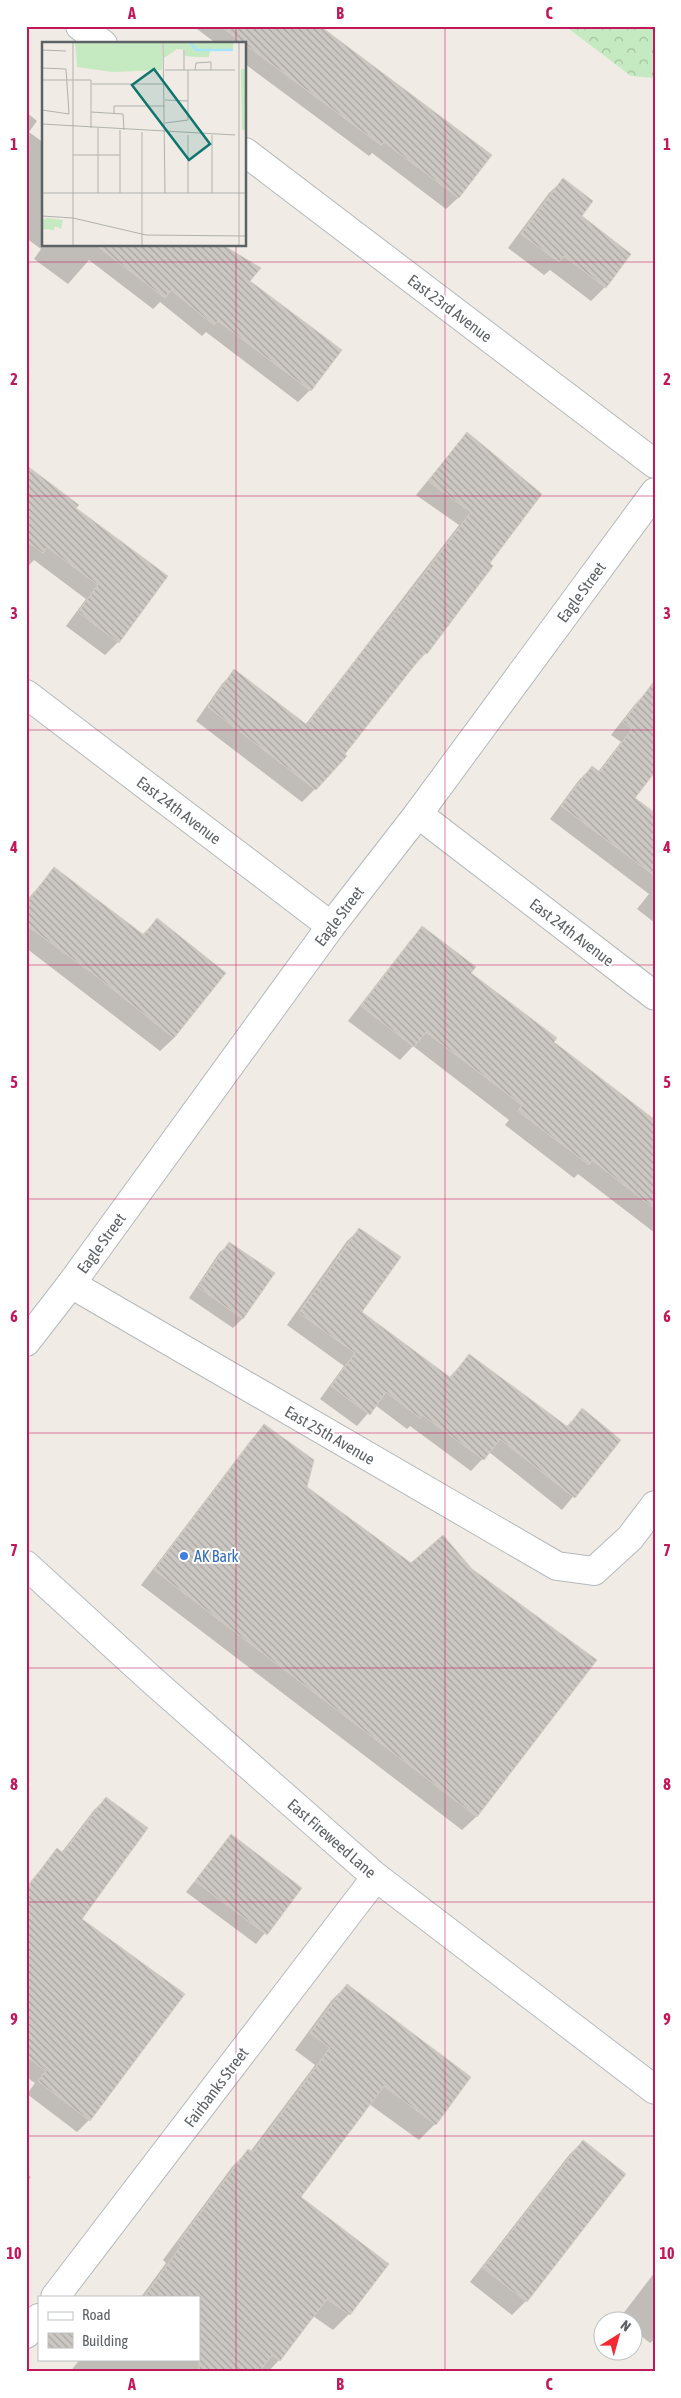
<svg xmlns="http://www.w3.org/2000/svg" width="681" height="2398" viewBox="0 0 681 2398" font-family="'Asap Condensed',sans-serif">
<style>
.forest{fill:url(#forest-crowns)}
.shadow{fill:#0003}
.building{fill:url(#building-back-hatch);stroke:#d5cdc3}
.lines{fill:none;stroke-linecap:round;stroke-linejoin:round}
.street-casing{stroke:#b5b9bc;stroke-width:30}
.secondary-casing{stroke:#b6bbc0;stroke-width:30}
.street{stroke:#fff;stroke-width:28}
.secondary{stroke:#fff;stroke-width:28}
.grid{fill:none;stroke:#c2185b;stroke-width:1;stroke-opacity:0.55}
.shop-dot{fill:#3f7fe0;stroke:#fff;stroke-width:2}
.labels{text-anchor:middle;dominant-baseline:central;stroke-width:4;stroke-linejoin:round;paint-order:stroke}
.street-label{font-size:16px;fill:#5d6266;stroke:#fff}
.shop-label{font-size:16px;fill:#366cbe;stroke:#fff;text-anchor:start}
.inset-river{fill:none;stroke:#a6e3ff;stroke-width:2.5}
.inset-road{fill:none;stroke:#b1b1ae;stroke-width:1}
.view{fill:#0f766e;fill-opacity:0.15;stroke:#0f766e;stroke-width:2.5}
.inset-edge{fill:none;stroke:#5d6266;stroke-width:2.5}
.neatline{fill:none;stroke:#c2185b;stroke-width:2}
.grid-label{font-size:16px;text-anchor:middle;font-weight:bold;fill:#c2185b}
</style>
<defs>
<pattern id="forest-crowns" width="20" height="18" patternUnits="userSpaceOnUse" patternTransform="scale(1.25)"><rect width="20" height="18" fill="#c5e9c0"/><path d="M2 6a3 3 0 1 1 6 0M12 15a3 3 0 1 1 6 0" fill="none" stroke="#a3c0a0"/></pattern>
<pattern id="building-back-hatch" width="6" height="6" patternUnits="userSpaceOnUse" patternTransform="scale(1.25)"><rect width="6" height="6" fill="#cbc7c2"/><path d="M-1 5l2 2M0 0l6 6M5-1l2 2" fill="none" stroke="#a8a5a1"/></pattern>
</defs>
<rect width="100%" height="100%" fill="#f0ece5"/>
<!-- forest -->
<polygon class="forest" points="565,26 655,26 655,78 631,76"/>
<!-- shadow -->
<g class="shadow">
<polygon points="193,26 317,26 490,155 458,198 446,209 372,153 369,156 245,64 245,44 217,44"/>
<polygon points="26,112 37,121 29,132 44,143 44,245 221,245 248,281 340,350 310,390 298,402 206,332 202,336 160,302 153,309 89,260 68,284 34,259 41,249 26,238"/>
<polygon points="563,180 580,216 605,287 591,301 550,270 544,275 508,248 549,193"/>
<polygon points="467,433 488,564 426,653 414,666 315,789 302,802 196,721 222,684 234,671 305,725 459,525 416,495"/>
<polygon points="26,467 75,509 118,642 105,655 66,626 86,599 34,560 29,565 26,563"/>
<polygon points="648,691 633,799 655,815 655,923 637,909 649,894 550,819 579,780 592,767 598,772 621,742 611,735 636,703"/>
<polygon points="54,869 142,935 157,920 224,973 174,1038 160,1051 26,948 26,901"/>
<polygon points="422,928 469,973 552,1043 655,1122 655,1233 578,1174 574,1178 505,1125 509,1120 413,1046 400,1060 348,1021 409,942"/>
<polygon points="360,1229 360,1312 449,1378 469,1355 566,1427 582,1410 620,1440 562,1510 489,1452 471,1471 410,1426 407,1429 375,1405 357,1426 320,1399 344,1366 287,1325 347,1241"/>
<polygon points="229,1244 243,1318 233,1328 189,1298 219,1253"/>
<polygon points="264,1426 306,1487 411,1564 471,1569 595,1661 476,1817 462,1830 141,1585 251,1440"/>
<polygon points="106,1798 80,1920 89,2120 77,2132 27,2094 35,2083 26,2077 26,1887 57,1850 61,1853 94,1810"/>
<polygon points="231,1836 301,1888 256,1944 186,1892"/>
<polygon points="347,1985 470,2077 435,2124 419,2140 369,2104 299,2197 349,2314 333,2330 313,2316 279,2360 268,2372 70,2372 80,2359 199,2359 199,2297 141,2297 166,2263 163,2260 232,2167 248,2151 250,2152 315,2065 295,2050 331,2001"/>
<polygon points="583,2141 526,2301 512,2315 470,2282 569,2155"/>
<polygon points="26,2173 31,2177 26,2183"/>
<polygon points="655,2272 655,2339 650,2343 634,2330 634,2320 619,2319"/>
</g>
<!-- building -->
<g class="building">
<polygon points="220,26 320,26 492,155 459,198 384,142 381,145"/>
<polygon points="563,178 593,201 582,216 631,254 606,288 564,256 559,262 521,234"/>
<polygon points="96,245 223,245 261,268 250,281 342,350 311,391 218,321 214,325 171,290 165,298"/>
<polygon points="467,432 542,494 490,563 493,566 427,654 425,652 345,754 347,756 316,790 208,707 234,669 307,725 379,629 381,631 471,512 428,481"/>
<polygon points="26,465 79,505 76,508 168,576 119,643 78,612 98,585 47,547 43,553 26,541"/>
<polygon points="655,680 655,772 635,798 655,813 655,876 561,806 592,766 600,772 632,729 623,722"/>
<polygon points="54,867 144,935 157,918 226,973 174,1038 95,975 26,925 26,904"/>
<polygon points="422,926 476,967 471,973 557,1038 554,1042 655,1120 655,1209 592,1160 589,1165 518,1111 522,1105 426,1032 414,1047 361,1006"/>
<polygon points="359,1228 401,1257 362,1312 451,1378 469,1354 568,1427 582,1408 621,1440 575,1498 500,1439 484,1460 422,1415 420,1418 386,1392 370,1415 331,1386 355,1353 299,1313"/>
<polygon points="229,1242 275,1273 243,1319 198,1287"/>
<polygon points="264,1424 314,1460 307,1487 411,1563 443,1535 472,1569 597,1660 477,1817 154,1570"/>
<polygon points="106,1797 148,1828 82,1919 185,1994 90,2121 38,2081 46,2071 26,2056 26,1889 57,1848 63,1853"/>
<polygon points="231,1834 302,1888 267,1935 195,1881"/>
<polygon points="347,1984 471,2077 436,2125 384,2086 301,2197 389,2264 350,2315 327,2299 280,2361 272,2355 259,2372 199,2372 199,2297 144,2297 181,2246 178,2243 248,2149 253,2152 330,2048 310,2033"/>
<polygon points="583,2140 626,2174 527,2302 483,2268"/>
</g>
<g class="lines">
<!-- street casing -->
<g class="street-casing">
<g id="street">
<polyline points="80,26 103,44"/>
<polyline points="245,152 655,464"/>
<polyline points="26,694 331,926"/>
<polyline points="418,814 655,996"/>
<polyline points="71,1284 557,1566 594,1571 630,1538 655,1505"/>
<polyline points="26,1342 71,1284 331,926 418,814 655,492"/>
<polyline points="55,2297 376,1877"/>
<polyline points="26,2334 39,2318"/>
</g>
</g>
<!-- secondary casing -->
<g class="secondary-casing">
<polyline id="secondary" points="26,1565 153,1681 376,1877 655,2090"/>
</g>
<!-- street -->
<use href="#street" class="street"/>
<!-- secondary -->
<use href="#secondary" class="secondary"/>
</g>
<!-- grid -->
<path class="grid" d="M236 26V44M445 26V2372M236 245V2372M26 262H655M26 496H655M26 730H655M26 965H655M26 1199H655M26 1433H655M26 1668H655M26 1902H655M26 2136H655"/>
<!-- markers -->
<circle class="shop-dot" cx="184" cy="1556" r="5"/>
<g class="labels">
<!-- street labels -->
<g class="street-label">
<text transform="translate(450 308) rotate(37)">East 23rd Avenue</text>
<text transform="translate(581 592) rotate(-54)">Eagle Street</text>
<text transform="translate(179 810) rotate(37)">East 24th Avenue</text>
<text transform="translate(339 916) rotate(-53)">Eagle Street</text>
<text transform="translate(572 932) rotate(37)">East 24th Avenue</text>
<text transform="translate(101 1243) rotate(-54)">Eagle Street</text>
<text transform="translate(330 1435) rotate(30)">East 25th Avenue</text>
<text transform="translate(332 1838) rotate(41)">East Fireweed Lane</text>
<text transform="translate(216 2087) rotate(-53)">Fairbanks Street</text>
</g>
<!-- shop labels -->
<g class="shop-label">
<text x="194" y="1556">AK Bark</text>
</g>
</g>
<!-- overview -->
<g transform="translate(42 42)">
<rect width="204" height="204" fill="#f0ece5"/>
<path d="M6 176 21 178 19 187 13 184 12 188 1 187 0 190V178Z" fill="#c5e9c0"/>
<path d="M33 0H120V28L71 30 35 25ZM122 0H191V9H168L167 15H155L143 14V8L135 7 122 16ZM199 27H204L203 88H200Z" fill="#c5e9c0"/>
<path class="inset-river" d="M148 0 154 8H191"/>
<path class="inset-road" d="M121 0 123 151M0 8 24 9M142 8V28M0 26 24 27 27 72 0 68M123 28H193M153 28 154 21 169 20V28M0 38H49V86M50 42H122M123 58 146 59M49 70 81 72 82 88M72 72V64H123M123 81 146 78V28M0 82 193 93M56 86V151M78 88V151M100 90V204M170 93V151M31 113H78M0 151H204M146 151V93M0 174 31 176 104 193 204 194M31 204V0M197 204V0"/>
<path class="view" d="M112 27 168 102 147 118 90 43Z"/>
<rect width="204" height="204" class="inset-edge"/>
</g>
<!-- border -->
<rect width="681" height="2398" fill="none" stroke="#ffffff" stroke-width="55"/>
<!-- legend -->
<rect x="38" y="2296" width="162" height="65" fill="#ffffff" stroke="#bec0c2"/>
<rect x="48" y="2312" width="25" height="8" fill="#ffffff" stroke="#bec0c2"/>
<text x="82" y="2320" font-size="15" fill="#5d6266">Road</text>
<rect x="48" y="2333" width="25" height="15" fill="url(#building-back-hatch)" stroke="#bec0c2"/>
<text x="82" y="2346" font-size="15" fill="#5d6266">Building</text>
<!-- north arrow -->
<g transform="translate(618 2336) rotate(37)"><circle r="24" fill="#ffffff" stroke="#bec0c2"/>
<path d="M0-4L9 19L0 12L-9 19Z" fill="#f32831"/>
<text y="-8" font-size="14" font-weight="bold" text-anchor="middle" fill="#5d6266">N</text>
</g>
<rect x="28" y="28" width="626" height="2342" class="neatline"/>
<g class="grid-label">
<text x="132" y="19">A</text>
<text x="340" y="19">B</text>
<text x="549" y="19">C</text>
<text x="14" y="150">1</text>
<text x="667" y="150">1</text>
<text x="14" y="385">2</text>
<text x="667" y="385">2</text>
<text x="14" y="619">3</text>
<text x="667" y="619">3</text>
<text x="14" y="853">4</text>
<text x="667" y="853">4</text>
<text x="14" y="1088">5</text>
<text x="667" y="1088">5</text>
<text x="14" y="1322">6</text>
<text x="667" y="1322">6</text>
<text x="14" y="1556">7</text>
<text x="667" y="1556">7</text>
<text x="14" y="1790">8</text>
<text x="667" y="1790">8</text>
<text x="14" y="2025">9</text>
<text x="667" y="2025">9</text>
<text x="14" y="2259">10</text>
<text x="667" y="2259">10</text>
<text x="132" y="2390">A</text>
<text x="340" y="2390">B</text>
<text x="549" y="2390">C</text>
</g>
</svg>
